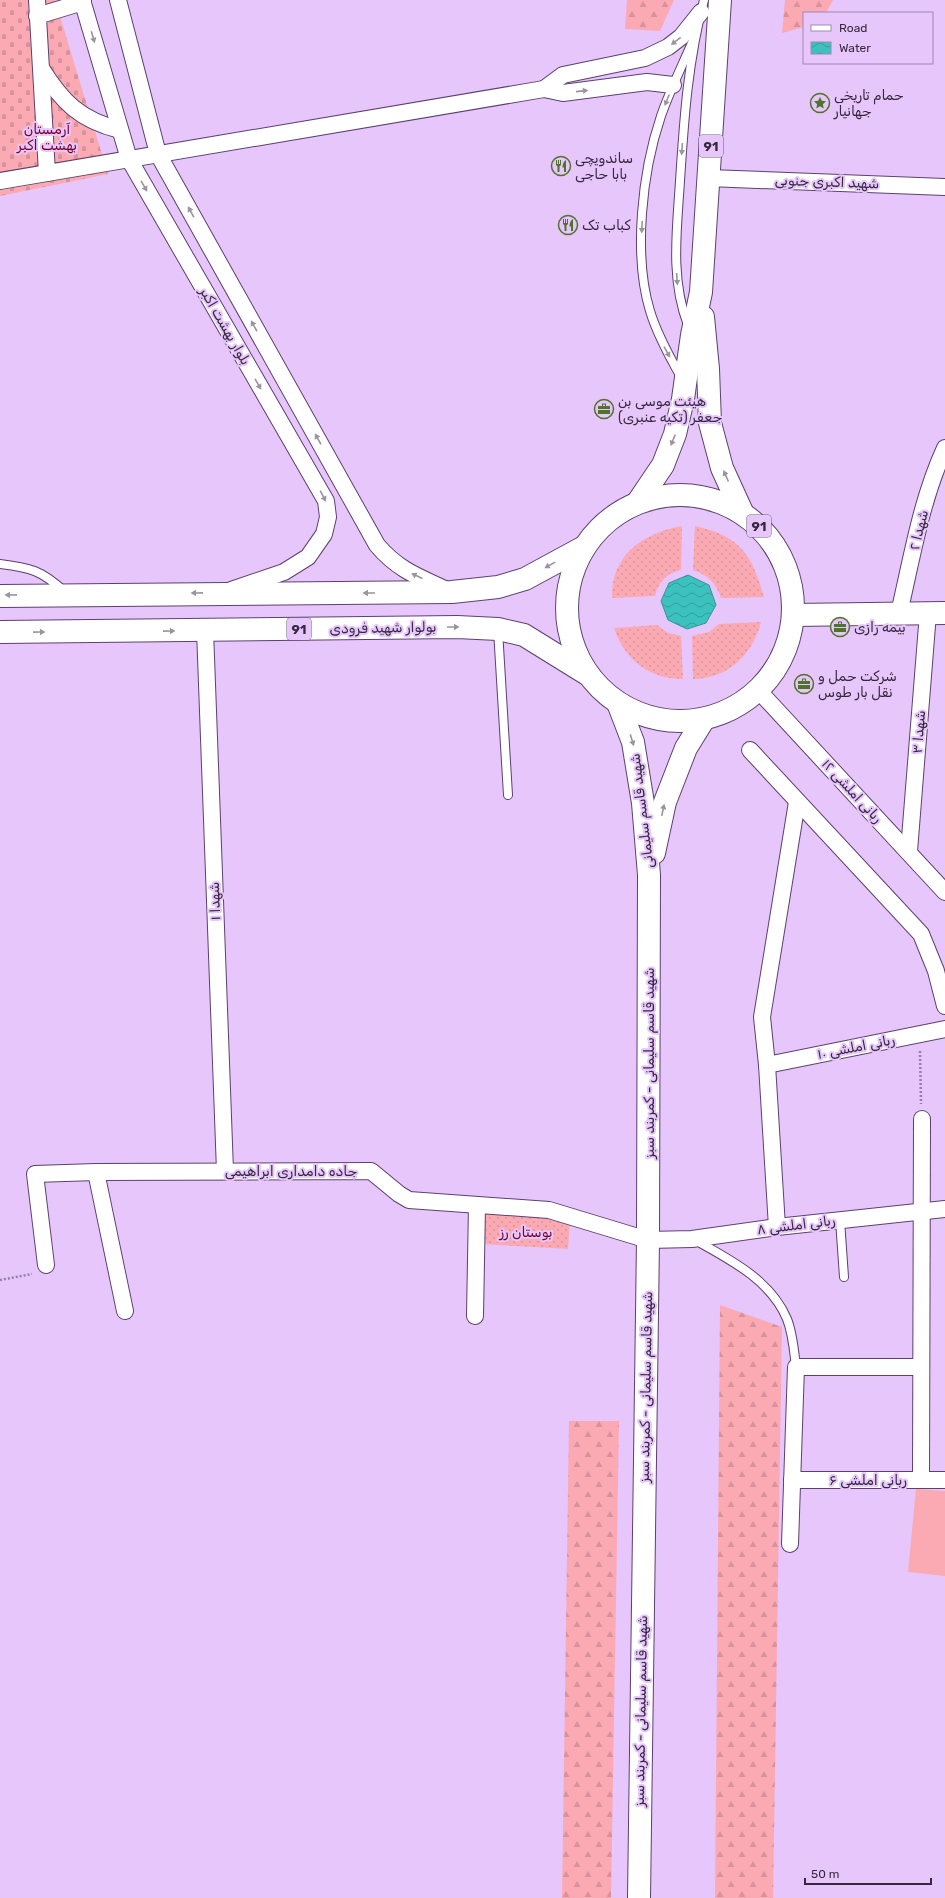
<svg xmlns="http://www.w3.org/2000/svg" width="945" height="1898" viewBox="0 0 945 1898" font-family="Rubik,Vazirmatn,sans-serif">
<style>
.grass{fill:url(#grass-dots)}
.forest{fill:url(#forest-firs)}
.cemetery{fill:url(#cemetery-stones)}
.garden{fill:#fbaab4}
.water{fill:url(#water-waves);stroke:#3a9498}
.lines{fill:none;stroke-linecap:round;stroke-linejoin:round}
.lane-casing{stroke:#5c416e;stroke-width:10}
.street-casing{stroke:#5c416e;stroke-width:18}
.secondary-casing{stroke:#5c416e;stroke-width:24}
.primary-casing{stroke:#5c416e;stroke-width:24}
.highway-casing{stroke:#5c416e;stroke-width:24}
.path{stroke:#967fa6;stroke-width:2.5;stroke-dasharray:2 2;stroke-linecap:butt}
.lane{stroke:#fff;stroke-width:8}
.street{stroke:#fff;stroke-width:16}
.secondary{stroke:#fff;stroke-width:22}
.primary{stroke:#fff;stroke-width:22}
.highway{stroke:#fff;stroke-width:22}
.oneway{fill:#9a949e}
.labels{text-anchor:middle;dominant-baseline:central;stroke-width:4;stroke-linejoin:round;paint-order:stroke}
.shield{fill:#e6c6fb;stroke:#6b5877;stroke-width:1}
.shield-label{font-size:13px;font-weight:bold;fill:#36293e}
.poi-label{font-size:14px;fill:#36293e;stroke:#e6c6fb;text-anchor:start}
.park-label{font-size:14px;fill:#750029;stroke:#e6c6fb}
.street-label{font-size:14px;fill:#36293e;stroke:#e6c6fb}
</style>
<defs>
<pattern id="grass-dots" width="8" height="8" patternUnits="userSpaceOnUse"><rect width="8" height="8" fill="#fbaab4"/><path d="M2 2h.1M6 6h.1" fill="none" stroke="#d8929c" stroke-width="1.8" stroke-linecap="round"/></pattern>
<pattern id="forest-firs" width="22" height="20" patternUnits="userSpaceOnUse"><rect width="22" height="20" fill="#fbaab4"/><path d="M5 1l3.5 6h-7zM16 11l3.5 6h-7z" fill="#d8929c"/></pattern>
<pattern id="cemetery-stones" width="16" height="16" patternUnits="userSpaceOnUse"><rect width="16" height="16" fill="#fbaab4"/><path d="M2 7V4a2 2 0 0 1 4 0v3zM10 15v-3a2 2 0 0 1 4 0v3z" fill="#d8929c"/></pattern>
<pattern id="water-waves" width="16" height="10" patternUnits="userSpaceOnUse"><rect width="16" height="10" fill="#3bc2be"/><path d="M0 5q4-4 8 0t8 0" fill="none" stroke="#329e9c"/></pattern>
</defs>
<rect width="100%" height="100%" fill="#e6c6fb"/>
<!-- grass -->
<g class="grass">
<path d="M682 526 681 570C667 573 658 582 655 596L612 598C611 555 643 533 682 526Z"/>
<path d="M695 526C740 536 752 554 764 597L721 598C716 583 708 575 693 570Z"/>
<path d="M761 622C753 655 727 679 693 679L692 636 709 632 719 624Z"/>
<path d="M657 625 668 633 681 636 683 679C649 679 625 660 614 628Z"/>
<polygon points="483,1214 570,1219 568,1249 481,1244"/>
</g>
<!-- forest -->
<g class="forest">
<polygon points="627,0 674,0 660,31 625,29"/>
<polygon points="785,0 833,0 826,13 804,13 804,27 782,33"/>
<polygon points="720,1305 782,1327 773,1898 715,1898"/>
<polygon points="569,1421 619,1421 611,1898 562,1898"/>
</g>
<!-- cemetery -->
<polygon class="cemetery" points="0,0 55,0 108,174 0,196"/>
<!-- garden -->
<polygon class="garden" points="916,1489 945,1491 945,1576 908,1572"/>
<!-- water -->
<polygon class="water" points="688,575 709,585 716,605 706,623 687,629 668,620 661,601 669,583"/>
<g class="lines">
<!-- lane casing -->
<g class="lane-casing">
<g id="lane">
<path d="M688 325C670 279 677 229 680 181 684 119 688 60 704 0"/>
<path d="M681 377C669 356 657 334 650 311 633 255 642 172 661 116 670 90 683 64 694 38"/>
<path d="M0 564C31 568 41 570 65 592"/>
<polyline points="498,630 508,795"/>
<polyline points="840,1220 844,1277"/>
<path d="M695 1240C729 1259 771 1280 787 1319 793 1334 794 1351 796 1367"/>
</g>
</g>
<!-- street casing -->
<g class="street-casing">
<g id="street">
<polyline points="37,0 47,173"/>
<polyline points="82,0 129,159 326,501 328,517 324,534 308,557 284,572 231,590"/>
<path d="M118 0 158 154 377 545C398 570 419 577 447 590"/>
<polyline points="37,16 83,2"/>
<path d="M41 68C62 102 80 120 120 130"/>
<polyline points="544,89 563,75 645,58 668,47 681,37 701,12"/>
<polyline points="708,178 945,187"/>
<polyline points="0,181 544,89 563,93 647,82 673,85"/>
<path d="M899 613C912 558 921 500 945 448"/>
<polyline points="205,630 225,1171"/>
<polyline points="758,690 945,892"/>
<polyline points="750,750 921,934 936,971 945,1006"/>
<polyline points="909,851 928,613"/>
<polyline points="767,1065 945,1029"/>
<polyline points="96,1172 125,1311"/>
<polyline points="777,1227 767,1065 762,1017 797,802"/>
<polyline points="46,1265 35,1174 96,1172 371,1171 399,1194 409,1200 549,1210 648,1240 692,1239 777,1227 945,1209"/>
<polyline points="475,1316 477,1205"/>
<polyline points="792,1480 945,1480"/>
<polyline points="921,1480 922,1119"/>
<polyline points="790,1544 796,1367 920,1367"/>
</g>
</g>
<!-- secondary casing -->
<g class="secondary-casing">
<polyline id="secondary" points="793,615 945,613"/>
</g>
<!-- primary casing -->
<g class="primary-casing">
<g id="primary">
<polyline points="618,703 633,742 643,803 649,875 648,1240 639,1898"/>
<polyline points="654,853 665,802 686,748 704,719"/>
</g>
</g>
<!-- highway casing -->
<g class="highway-casing">
<g id="highway">
<polyline points="703,317 708,369 710,423 722,468 742,512"/>
<circle cx="680" cy="608" r="113"/>
<polyline points="638,502 663,465 675,434 683,399 692,335 701,292 720,0"/>
<polyline points="0,596 452,592 498,587 525,579 584,547"/>
<polyline points="0,632 457,627 498,629 524,635 587,674"/>
</g>
</g>
<!-- path -->
<g class="path">
<polyline points="920,1051 921,1104"/>
<polyline points="0,1280 32,1274"/>
</g>
<!-- lane -->
<use href="#lane" class="lane"/>
<!-- street -->
<use href="#street" class="street"/>
<!-- secondary -->
<use href="#secondary" class="secondary"/>
<!-- primary -->
<use href="#primary" class="primary"/>
<!-- highway -->
<use href="#highway" class="highway"/>
</g>
<!-- one-way arrows -->
<defs><path id="oneway-solid" d="M-6-.8H1V-3.2L6.5 0L1 3.2V.8H-6Z"/></defs>
<g class="oneway">
<use href="#oneway-solid" transform="translate(93 37) rotate(74)"/>
<use href="#oneway-solid" transform="translate(676 41) rotate(142)"/>
<use href="#oneway-solid" transform="translate(582 91) rotate(-6)"/>
<use href="#oneway-solid" transform="translate(667 100) rotate(112)"/>
<use href="#oneway-solid" transform="translate(682 149) rotate(94)"/>
<use href="#oneway-solid" transform="translate(144 186) rotate(60)"/>
<use href="#oneway-solid" transform="translate(191 212) rotate(-119)"/>
<use href="#oneway-solid" transform="translate(642 227) rotate(92)"/>
<use href="#oneway-solid" transform="translate(677 279) rotate(86)"/>
<use href="#oneway-solid" transform="translate(254 326) rotate(-119)"/>
<use href="#oneway-solid" transform="translate(667 352) rotate(61)"/>
<use href="#oneway-solid" transform="translate(258 384) rotate(60)"/>
<use href="#oneway-solid" transform="translate(318 439) rotate(-119)"/>
<use href="#oneway-solid" transform="translate(673 440) rotate(112)"/>
<use href="#oneway-solid" transform="translate(726 476) rotate(-114)"/>
<use href="#oneway-solid" transform="translate(323 496) rotate(62)"/>
<use href="#oneway-solid" transform="translate(550 565) rotate(151)"/>
<use href="#oneway-solid" transform="translate(417 576) rotate(-155)"/>
<use href="#oneway-solid" transform="translate(197 593) rotate(179)"/>
<use href="#oneway-solid" transform="translate(369 593) rotate(180)"/>
<use href="#oneway-solid" transform="translate(11 595) rotate(179)"/>
<use href="#oneway-solid" transform="translate(453 627)"/>
<use href="#oneway-solid" transform="translate(169 631) rotate(-1)"/>
<use href="#oneway-solid" transform="translate(39 632) rotate(-1)"/>
<use href="#oneway-solid" transform="translate(632 740) rotate(73)"/>
<use href="#oneway-solid" transform="translate(663 810) rotate(-78)"/>
</g>
<!-- icons -->
<defs>
<g id="sight-ring" transform="scale(1)"><circle r="9.5" fill="#e6c6fb" stroke="#4f732b" stroke-width="1.5"/><path d="M0-6L1.8-2.2L6-1.7L2.9 1.2L3.7 5.4L0 3.3L-3.7 5.4L-2.9 1.2L-6-1.7L-1.8-2.2Z" fill="#4f732b"/></g>
<g id="restaurant-ring" transform="scale(1)"><circle r="9.5" fill="#e6c6fb" stroke="#4f732b" stroke-width="1.5"/><path d="M-5-6h1v4h1v-4h1v4h1v-4h1v5L-1.5 .5V6h-2V.5L-5-1ZM5-6V6H3V1.5H1.5Q1.5-4 5-6Z" fill="#4f732b"/></g>
<g id="office-ring" transform="scale(1)"><circle r="9.5" fill="#e6c6fb" stroke="#4f732b" stroke-width="1.5"/><path d="M-6-3h4V-5.5h4V-3h4V5H-6ZM-1-4.5V-3h2v-1.5ZM-6 0V1H6V0Z" fill="#4f732b"/></g>
</defs>
<g fill-rule="evenodd">
<use href="#sight-ring" x="820" y="103"/>
<use href="#restaurant-ring" x="561" y="166"/>
<use href="#restaurant-ring" x="568" y="225"/>
<use href="#office-ring" x="604" y="409"/>
<use href="#office-ring" x="840" y="627"/>
<use href="#office-ring" x="804" y="684"/>
</g>
<g class="labels">
<!-- shield labels -->
<g class="shield">
<rect x="699" y="135" width="24" height="22" rx="3"/>
<rect x="747" y="515" width="24" height="22" rx="3"/>
<rect x="287" y="618" width="24" height="22" rx="3"/>
</g>
<g class="shield-label">
<text x="711" y="146">91</text>
<text x="759" y="526">91</text>
<text x="299" y="629">91</text>
</g>
<!-- poi labels -->
<g class="poi-label">
<text x="834" y="95">حمام تاریخی<tspan x="834" dy="16">جهانیار</tspan></text>
<text x="575" y="158">ساندویچی<tspan x="575" dy="16">بابا حاجی</tspan></text>
<text x="582" y="225">کباب تک</text>
<text x="618" y="401">هيئت موسی بن<tspan x="618" dy="16">جعفر (تکیه عنبری)</tspan></text>
<text x="854" y="627">بیمه رازی</text>
<text x="818" y="676">شرکت حمل و<tspan x="818" dy="16">نقل بار طوس</tspan></text>
</g>
<!-- park labels -->
<g class="park-label">
<text x="47" y="129">آرمستان<tspan x="47" dy="16">بهشت اکبر</tspan></text>
<text x="526" y="1232">بوستان رز</text>
</g>
<!-- street labels -->
<g class="street-label">
<text transform="translate(827 182) rotate(2)">شهید اکبری جنوبی</text>
<text transform="translate(225 326) rotate(60)">بلوار بهشت اکبر</text>
<text transform="translate(919 530) rotate(-76)">شهدا ۲</text>
<text transform="translate(383 628) rotate(-1)">بولوار شهید فرودی</text>
<text transform="translate(919 732) rotate(-85)">شهدا ۳</text>
<text transform="translate(852 791) rotate(47)">ربانی املشی ۱۲</text>
<text transform="translate(642 811) rotate(-97)">شهید قاسم سلیمانی</text>
<text transform="translate(215 901) rotate(-92)">شهدا ۱</text>
<text transform="translate(856 1047) rotate(-11)">ربانی املشی ۱۰</text>
<text transform="translate(649 1063) rotate(-90)">شهید قاسم سلیمانی - کمربند سبز</text>
<text x="291" y="1171">جاده دامداری ابراهیمی</text>
<text transform="translate(796 1225) rotate(-7)">ربانی املشی ۸</text>
<text transform="translate(646 1387) rotate(-89)">شهید قاسم سلیمانی - کمربند سبز</text>
<text x="868" y="1480">ربانی املشی ۶</text>
<text transform="translate(641 1711) rotate(-89)">شهید قاسم سلیمانی - کمربند سبز</text>
</g>
</g>
<!-- legend -->
<rect x="803" y="12" width="130" height="52" fill="#e6c6fb" stroke="#a087af"/>
<rect x="811" y="25" width="20" height="6" fill="#ffffff" stroke="#a087af"/>
<text x="839" y="32" font-size="12" fill="#36293e">Road</text>
<rect x="811" y="42" width="20" height="12" fill="url(#water-waves)" stroke="#a087af"/>
<text x="839" y="52" font-size="12" fill="#36293e">Water</text>
<!-- scale -->
<path d="M805 1878v6h126v-6" fill="none" stroke="#36293e" stroke-width="2"/>
<text x="811" y="1878" font-size="12" fill="#36293e" stroke="#e6c6fb" stroke-width="3" paint-order="stroke">50 m</text>
</svg>
